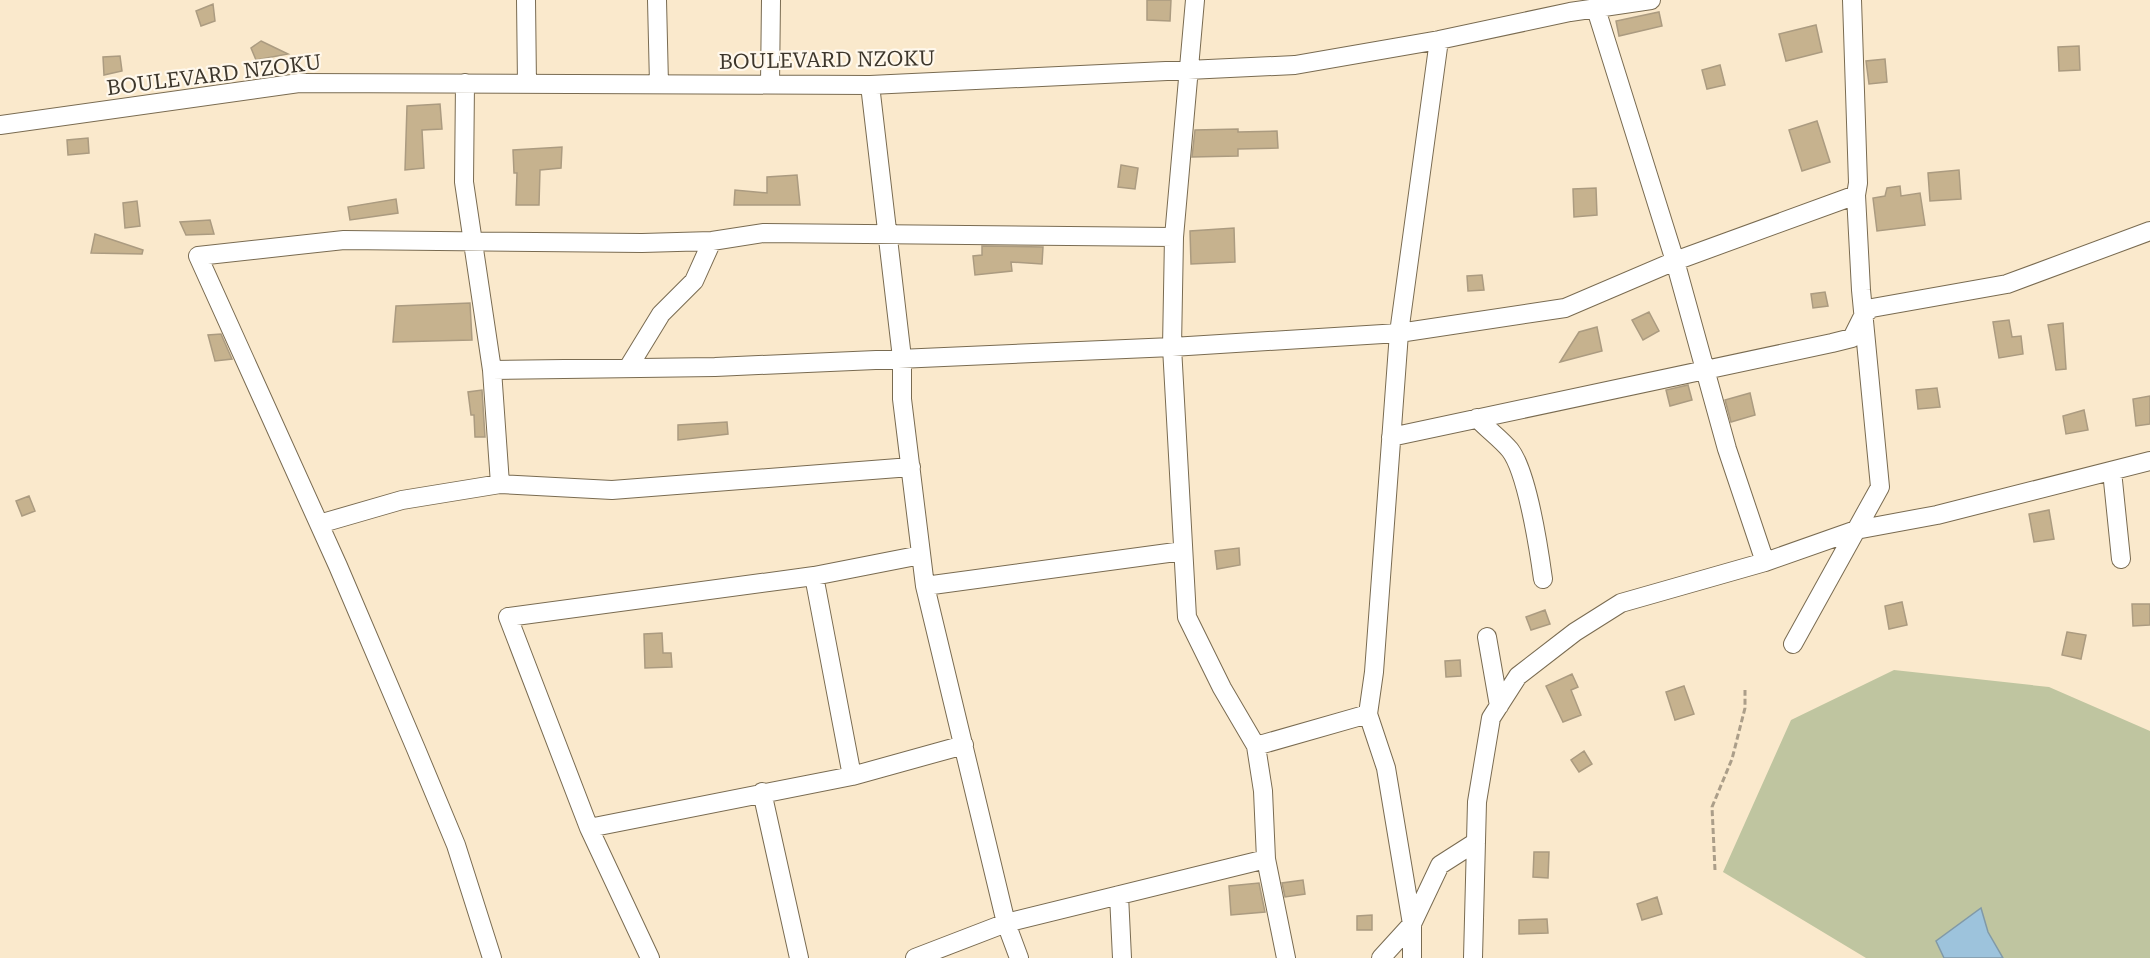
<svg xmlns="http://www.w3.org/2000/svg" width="2150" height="958" viewBox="0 0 2150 958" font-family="'Roboto Serif',serif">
	<rect width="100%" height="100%" fill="#fae9cc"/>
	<path fill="#bfc5a0" d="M1894 670 2049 687 2150 731V958H2003L1988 932 1981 908 1936 941 1944 958H1866L1723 872 1791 720Z"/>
	<path fill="#9dc3dc" stroke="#8099a7" stroke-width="1.5" d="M1981 908 1988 932 2003 958H1944L1936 941Z"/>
	<path fill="#c6b28e" stroke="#ab9b80" stroke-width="1.5" d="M1147 0H1171L1170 21 1147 20Z
		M213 4 215 21 201 26 196 11Z
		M1659 12 1662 26 1619 36 1616 21Z
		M1816 25 1822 52 1786 61 1779 34Z
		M261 41 288 54 256 60 251 48Z
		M2079 46 2080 70 2059 71 2058 47Z
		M120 56 122 71 104 75 103 57Z
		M1885 59 1887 82 1869 84 1866 61Z
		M1720 65 1725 85 1707 89 1702 70Z
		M440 104 442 129 422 130 424 168 405 170 407 106Z
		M1817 121 1830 162 1802 171 1789 130Z
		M1238 129V132L1277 131 1278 148 1238 149V156L1192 157 1195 130Z
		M88 138 89 153 68 155 67 140Z
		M562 147 561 168 540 170 539 205H516L517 173H514L513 150Z
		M1121 165 1138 168 1135 189 1118 187Z
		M1959 170 1961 199 1930 201 1928 173Z
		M797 175 800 205H734L735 190 767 193V177Z
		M1900 186 1901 196 1920 193 1925 225 1877 231 1873 198 1885 196 1887 188Z
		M1596 188 1597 215 1574 217 1573 189Z
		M396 199 398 213 350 220 348 207Z
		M137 201 140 226 125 228 123 203Z
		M210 220 214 234 186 235 180 222Z
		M1234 228 1235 262 1191 264 1190 231Z
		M95 234 143 250 142 254 91 253Z
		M982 246 1043 247 1042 264 1011 262 1012 271 975 275 973 256 982 255Z
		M1482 275 1484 290 1468 291 1467 276Z
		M1825 292 1828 306 1813 308 1811 294Z
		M470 303 472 340 393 342 396 306Z
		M1649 312 1659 331 1643 340 1632 320Z
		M2009 320 2012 337 2021 336 2023 354 1999 358 1993 322Z
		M2063 323 2066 369 2056 370 2048 325Z
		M1597 327 1602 351 1560 362 1579 332Z
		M221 334 232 359 215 361 208 335Z
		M1688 385 1692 400 1670 406 1666 390Z
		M1937 388 1940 407 1918 409 1916 390Z
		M482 390 485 437H475L474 415H471L468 392Z
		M1750 393 1755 415 1731 422 1725 400Z
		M2150 396V424L2136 426 2133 399Z
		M2084 410 2088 430 2066 434 2063 416Z
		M727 422 728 434 678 440V425Z
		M29 496 35 511 22 516 16 501Z
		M2049 510 2054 539 2034 542 2029 514Z
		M1239 548 1240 565 1217 569 1215 551Z
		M1902 602 1907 625 1889 629 1885 606Z
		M2132 604H2150V625L2133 626Z
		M1545 610 1550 624 1531 630 1526 617Z
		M2067 632 2086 635 2081 659 2062 655Z
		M662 633 663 653H671L672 667 645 668 644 634Z
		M1460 660 1461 676 1446 677 1445 661Z
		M1572 674 1578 687 1571 690 1581 715 1563 722 1546 686Z
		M1684 686 1694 714 1675 720 1666 692Z
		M1584 751 1592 764 1579 772 1571 760Z
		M1534 852H1549L1548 878 1533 877Z
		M1303 880 1305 894 1285 897 1282 883Z
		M1259 883 1265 912 1231 915 1229 886Z
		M1657 897 1662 914 1642 920 1637 904Z
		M1372 915V930H1357V916Z
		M1547 919 1548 933 1519 934V920Z"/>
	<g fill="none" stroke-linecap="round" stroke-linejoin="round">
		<defs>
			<path id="minor" d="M526 0 527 84
				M657 0 659 84
				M1195 0 1174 237 1172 347 1187 617 1222 688 1256 746 1263 791 1266 859 1286 958
				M1596 9 1675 261 1727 449 1765 562
				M465 83 464 182 492 370 500 484
				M770 84 771 0
				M870 85 902 358V399L925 586 1006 923 1019 958
				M0 125 299 83 870 85 1295 65 1439 40 1570 12 1651 0
				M628 368 661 314 694 281 712 241
				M492 370 715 367 1172 347 1399 333 1565 308 1675 261 1856 195
				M1477 418C1487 429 1501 439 1510 450 1527 472 1539 550 1543 579
				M1391 437 1832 343 1852 338 1864 314 1872 308 2007 284 2150 231
				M2112 471 2121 559
				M319 524 402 500 500 484 612 490 911 467
				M814 576 852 776
				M925 586 1183 551
				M1487 637 1499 706
				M1793 644 1880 487 1861 290 1856 195 1858 183 1852 0
				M1256 746 1368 714
				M762 792 799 958
				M589 828 852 776 964 745
				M1119 895 1122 958
				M492 958 456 845 416 749 338 566 198 256 344 240 642 243 712 241 764 233 1174 237
				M650 958 589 828 508 617 814 576 921 555
				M915 958 1006 923 1266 859
				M1381 958 1412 924 1440 865 1476 842
				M1412 958V924L1386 768 1368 714 1374 672 1399 333 1439 40
				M1473 958 1477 802 1491 718 1518 676 1575 632 1621 603 1765 562 1856 530 1937 515 2150 461"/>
		</defs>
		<use href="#minor" stroke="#796b51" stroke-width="20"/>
		<path stroke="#ab9e89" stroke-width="3" stroke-dasharray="6 3" stroke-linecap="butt" d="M1715 870 1712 807 1732 759 1745 708V690"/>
		<use href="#minor" stroke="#fff" stroke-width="18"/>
	</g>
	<g text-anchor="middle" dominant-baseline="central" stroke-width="4.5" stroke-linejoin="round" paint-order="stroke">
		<g font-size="21" fill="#3d362b" stroke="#fff8ec">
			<text transform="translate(827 60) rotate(-1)">BOULEVARD NZOKU</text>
			<text transform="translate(214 75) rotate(-7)">BOULEVARD NZOKU</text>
		</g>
	</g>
</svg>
